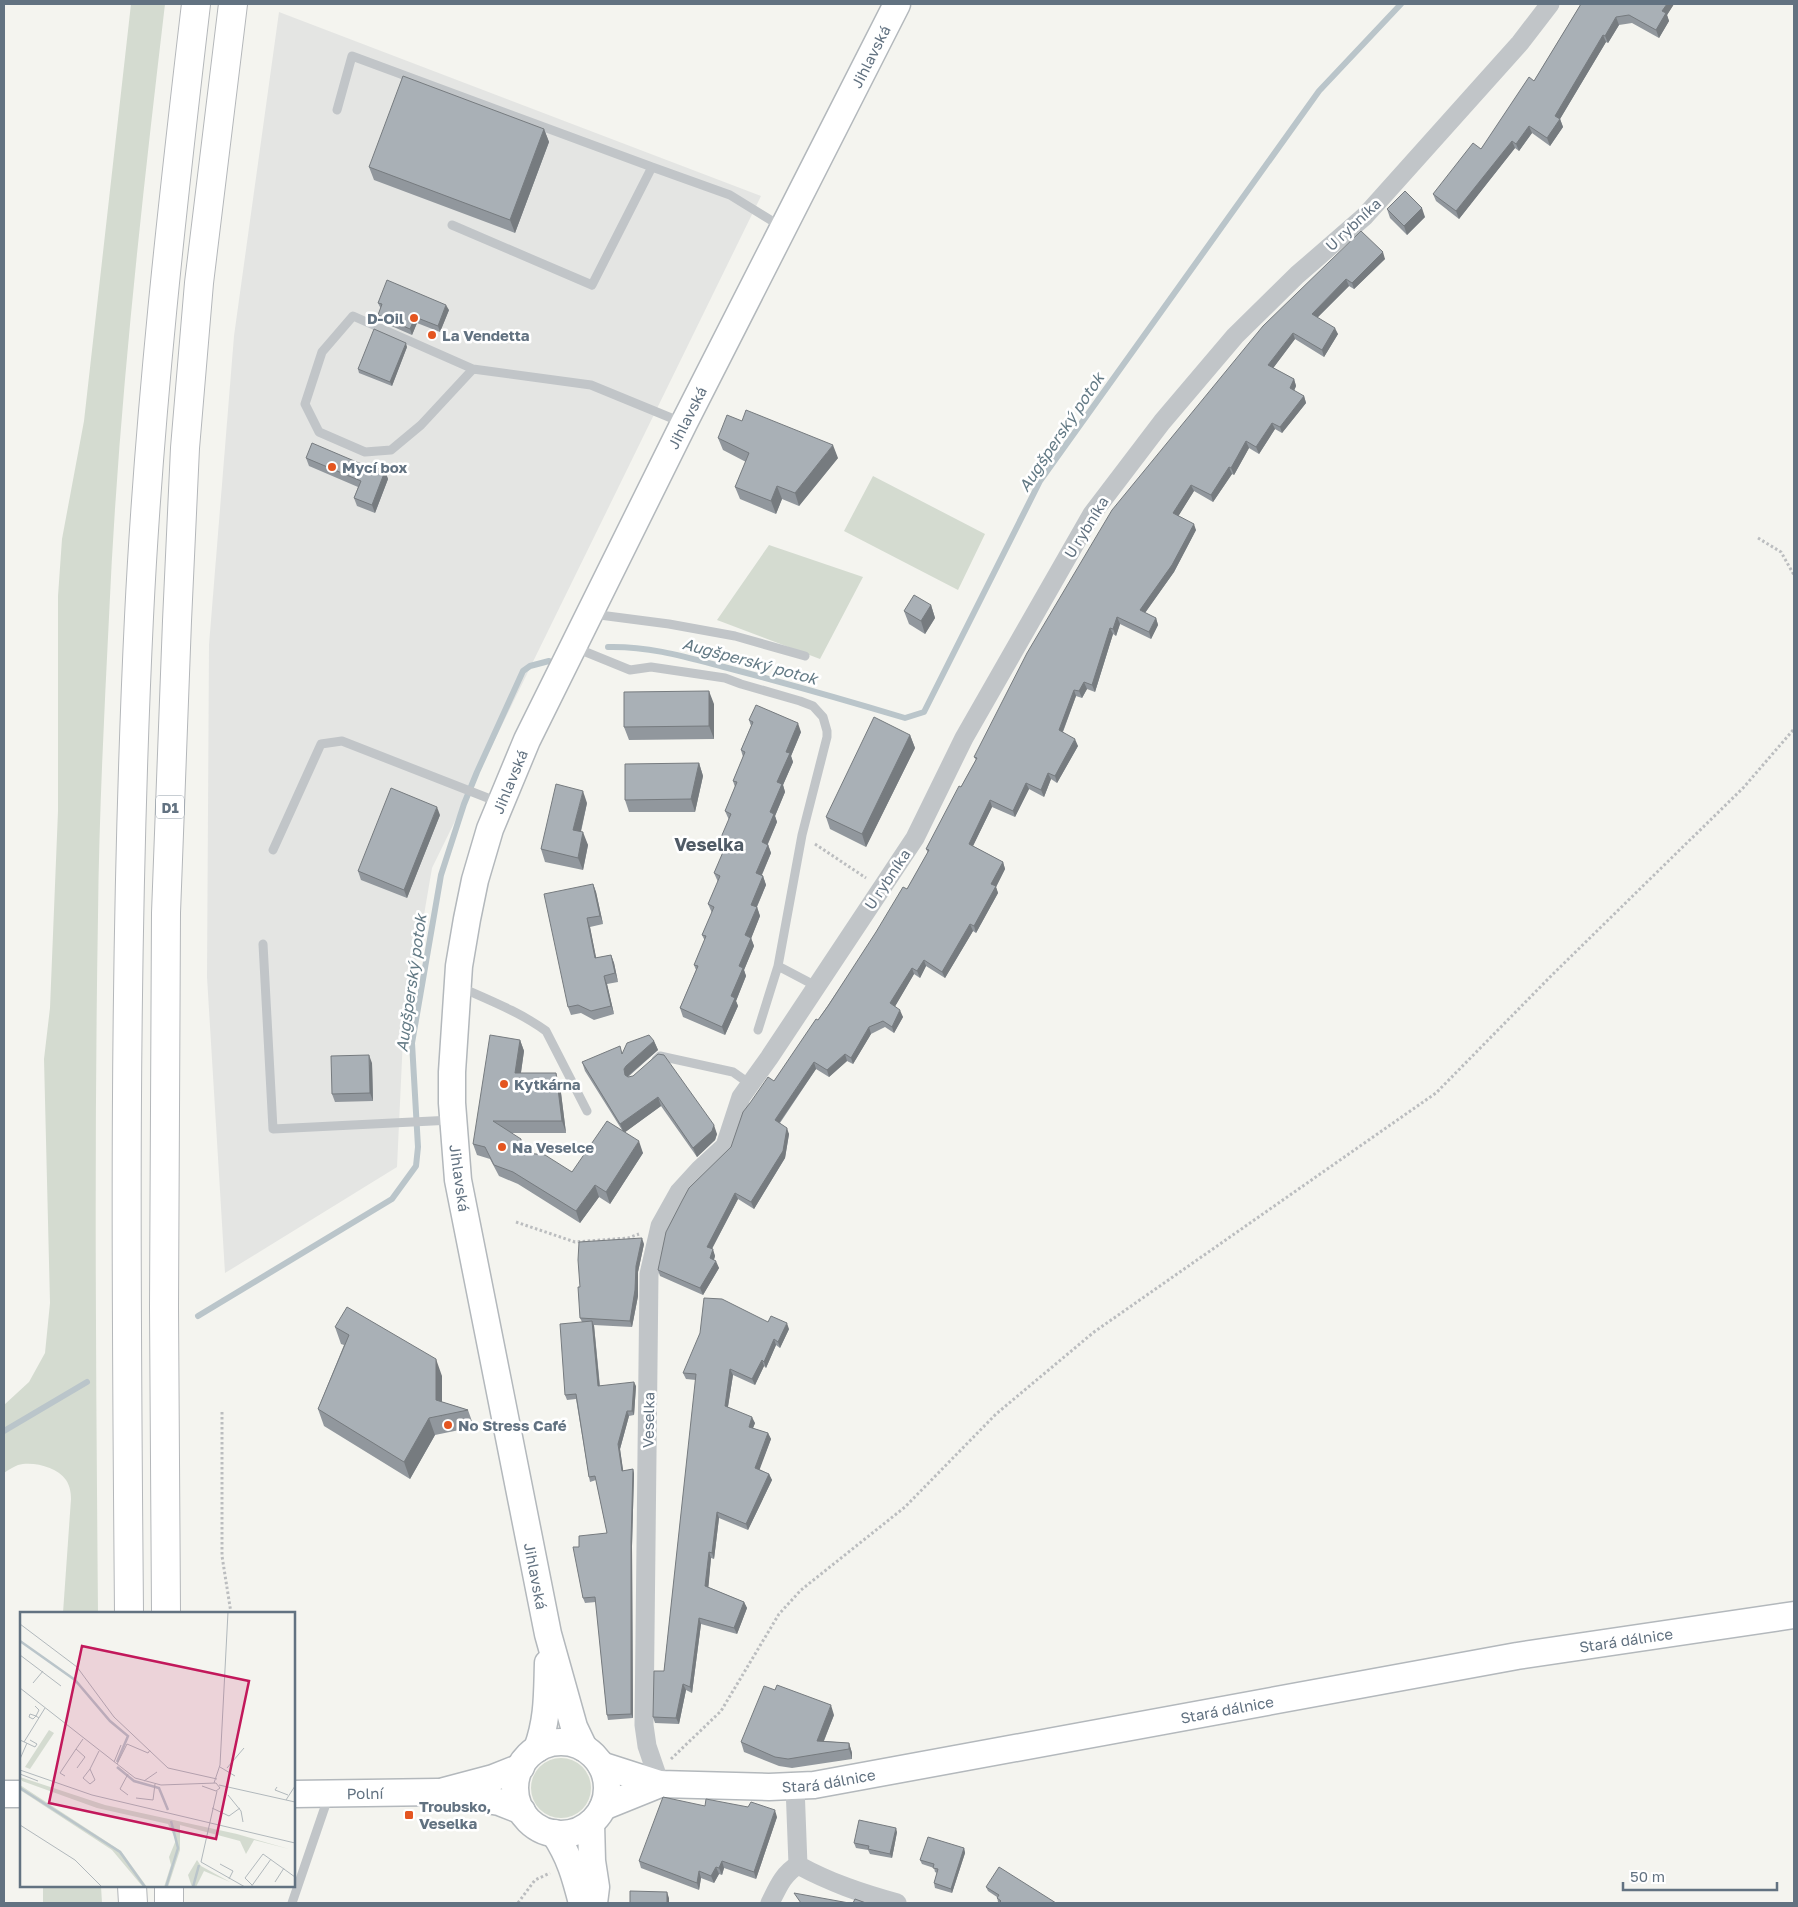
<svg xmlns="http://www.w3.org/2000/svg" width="1798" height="1907" viewBox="0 0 1798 1907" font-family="'Golos Text',sans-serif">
	<rect width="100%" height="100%" fill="#f4f4ef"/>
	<path fill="#e4e5e3" d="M279 12 761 196 432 868 403 1038 397 1167 225 1273 207 977 209 645 234 336Z"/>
	<path fill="#d4dbd0" d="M131 4H165C141 208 118 412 109 617 104 717 99 817 98 916 94 1149 96 1381 98 1613H63L71 1499C71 1493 70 1486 66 1480 57 1467 33 1461 18 1465 13 1467 8 1470 4 1473V1405L29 1382 45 1353 50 1303 44 1059 50 1008 58 811V596L62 539 84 421Z
		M873 476 985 534 958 590 844 531Z
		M769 545 863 577 820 659 717 620Z
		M531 1788a30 30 0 1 1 60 0a30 30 0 1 1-60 0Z
		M43 1886H101L102 1903H43Z"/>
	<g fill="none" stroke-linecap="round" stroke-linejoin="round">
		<path stroke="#bac5ca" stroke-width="6" d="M608 647C649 646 686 657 724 667 785 683 845 700 905 718L924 712 1040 481 1319 91 1401 4
			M198 1316 392 1199 416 1166 418 1147 412 1043 441 875 464 804 477 772 523 671 530 666 549 661
			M4 1431 87 1382"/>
		<defs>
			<g id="secondary">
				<circle cx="561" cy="1788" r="46"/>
				<path id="s1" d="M584 1748 574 1727 548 1634 458 1180 452 1103V1072L459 966 467 919 475 880 490 829 527 740 684 423 897 4"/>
				<path d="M537 1749C548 1719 547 1694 548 1663"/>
				<path id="s2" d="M601 1765 660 1784 769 1787 814 1785 1517 1656 1794 1615"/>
				<path d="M444 1791 493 1778 521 1767"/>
				<path d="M4 1794H21"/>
				<path id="s3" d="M294 1794 438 1792 499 1802 522 1811"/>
				<path d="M603 1807 660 1784"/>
				<path d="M591 1823 592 1861 596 1887 594 1903"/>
				<path d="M554 1833C570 1857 575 1876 582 1903"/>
			</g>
			<path id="highway" d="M129 1613C126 1281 123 949 139 617 149 412 172 208 196 4
				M166 1613 164 1307 166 913 177 621 185 448 199 283 233 4
				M132 1886 133 1903
				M169 1886V1903"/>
		</defs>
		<use href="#secondary" stroke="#b3b8bc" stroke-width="29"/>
		<use href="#highway" stroke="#b4b7ba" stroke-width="30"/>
		<path stroke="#bbbdbf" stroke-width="3" stroke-dasharray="2.5 2.5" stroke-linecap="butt" d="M1758 538 1781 552 1794 575
			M815 844 866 878
			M516 1222 575 1242 628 1238 639 1234
			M222 1412V1556L231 1613
			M671 1759 721 1711 779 1614 801 1590 905 1507 996 1414 1094 1332 1436 1093 1553 974 1744 787 1794 729
			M518 1903 535 1880 550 1873"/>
		<path stroke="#c1c5c8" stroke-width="9" d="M337 110 352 56 652 167
			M452 225 592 285 652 167 730 195 782 227
			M473 369 353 316 322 352 305 404 319 432 365 452 391 450 421 425 473 369 591 385 681 422
			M592 614 669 624 735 636 805 656
			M576 648 630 670 651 667 725 678 741 684 800 701 813 706 823 717 827 731V737L802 835 778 966 816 986
			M273 850 321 744 342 741 498 802
			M263 944 273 1129 452 1120
			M460 987C489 1000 520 1012 546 1031L587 1111
			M758 1030 778 966
			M656 1060 660 1056 733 1072 750 1084
			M292 1903 329 1795"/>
		<path stroke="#c1c5c8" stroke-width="19" d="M660 1784 647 1746 644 1725 649 1274 660 1226 679 1192 700 1169 725 1146 741 1097 769 1058 915 838 964 738 1092 514 1162 422 1235 336 1297 275 1365 216 1520 43 1550 4
			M795 1786 798 1865
			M798 1865C831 1883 861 1893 897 1903
			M770 1903C778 1887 783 1874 798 1865"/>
		<use href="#secondary" stroke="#fff" stroke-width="26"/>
		<use href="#highway" stroke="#fff" stroke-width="28"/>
	</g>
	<path fill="#91979d" d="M1581 4H1674L1667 15 1669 21 1659 38 1632 23 1619 25 1608 43 1606 42 1560 119 1563 127 1550 146 1532 133 1519 151 1515 148 1459 219 1436 201 1433 194 1481 149 1534 81Z
		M544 129 549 142 515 233 374 180 369 167Z
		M1387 209 1425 217 1407 235 1390 218Z
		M1361 231 1385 259 1354 289 1349 286 1317 318 1338 334 1324 357 1295 339 1273 368 1294 379 1296 386 1294 391 1304 396 1306 403 1282 433 1275 429 1259 454 1249 448 1234 475 1232 474 1213 502 1194 491 1178 516 1196 530 1174 572 1145 613 1156 618 1158 625 1151 639 1120 624 1116 636 1113 634 1095 692 1087 689 1082 698 1076 696 1063 732 1078 746 1057 783 1051 779 1044 797 1029 789 1015 817 992 807 973 846 1003 862 1005 869 996 887 998 893 976 933 973 931 945 978 926 966 920 978 914 974 895 1006 903 1017 894 1033 885 1027 871 1034 853 1064 847 1061 829 1077 816 1069 780 1123 789 1134 785 1158 754 1209 738 1199 712 1249 715 1256 714 1260 719 1268 703 1295 660 1276 658 1270 731 1147 774 1081 818 1020 907 889 928 853 926 849 976 760 974 757Z
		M378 303 449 310 440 332 417 323 412 335 380 321 378 315 381 309Z
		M407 347 392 386 359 373 358 369Z
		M718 438 838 458 799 506 782 499 776 514 740 499 735 487 746 462 723 450Z
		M306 458 366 466 385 471 388 479 375 513 357 506 354 498 358 487 309 466Z
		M931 605 935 618 925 634 909 624 904 611Z
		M714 704V739L629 740 624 727Z
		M749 720 801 732 791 756 793 762 783 785 785 792 775 816 777 822 768 844 771 853 762 875 763 876 766 885 757 907 760 916 751 938 754 946 744 970 746 976 736 1001 738 1006 725 1035 683 1017 680 1008 696 970 694 965 705 941 702 935 712 913 708 904 718 882 714 873 724 851 722 850 719 842 729 820 725 811 735 787 733 781 743 757 741 750 751 726Z
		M910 735 915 748 866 847 830 829 826 817Z
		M699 763 703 776 695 812H629L625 800Z
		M587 803 581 832 588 845 583 870 545 862 541 849Z
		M440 815 407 898 361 880 358 871Z
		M593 884 596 892 603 924 590 927 596 958 611 955 614 963 618 982 607 984 614 1014 594 1020 581 1013 571 1015 568 1007Z
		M520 1040 524 1051 521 1073 560 1085 566 1133H511L525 1151V1152L572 1172 622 1130 585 1071 582 1062 623 1053 654 1041 658 1050 628 1077 717 1134 715 1140 697 1157 661 1106 625 1132 643 1153 610 1204 599 1197 580 1223 518 1184 499 1176 490 1159 477 1155 473 1144Z
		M372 1063 373 1101 335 1102 332 1094Z
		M644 1244 638 1272V1296L632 1327 594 1325 600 1386H636L634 1415 629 1416 620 1449 623 1471 633 1469 634 1474 632 1546 633 1718 608 1720 607 1715 596 1602 585 1603 583 1598 579 1547 607 1533 596 1480 590 1482 589 1477 576 1399 567 1400 565 1395 582 1322 580 1318V1287Z
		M768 1322 789 1329 780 1348 776 1345 766 1368 764 1366 755 1385 733 1375 728 1407 755 1423 753 1428 768 1433 771 1439 759 1469 769 1474 772 1480 748 1530 719 1518 714 1559 711 1558 708 1587 744 1602 747 1608 737 1634 701 1624 692 1693 686 1690 679 1724 655 1723 653 1717 664 1671 696 1380 686 1379 683 1373Z
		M335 1327 442 1376V1402L468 1410 474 1427 435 1435 410 1479 324 1426 318 1409 344 1345 341 1344Z
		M834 1715 824 1741 849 1743 852 1753V1759L792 1768 779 1766 744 1752 741 1742Z
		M705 1806 777 1817 756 1879 724 1868 722 1875 719 1874 714 1883 701 1878 699 1890 641 1868 639 1861Z
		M897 1832 892 1858 870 1854 868 1850 856 1848 854 1843Z
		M964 1848 965 1853 952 1893 935 1888 934 1883 937 1873 935 1872 934 1868 922 1864 920 1860Z
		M986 1887 1057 1903H999L998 1902 997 1897 988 1891Z"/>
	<path fill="#767b7f" d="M1667 4H1674L1667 15 1669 21 1659 38 1656 30 1662 11Z
		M1616 17 1619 25 1608 43 1605 36Z
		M1603 35 1606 42 1560 119 1563 127 1550 146 1547 138 1555 116Z
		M1529 126 1532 133 1519 151 1516 144Z
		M544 129 549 142 515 233 510 220Z
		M1512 141 1515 148 1459 219 1456 211Z
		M1422 208 1425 217 1407 235 1404 226Z
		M1383 252 1385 259 1354 289 1352 283Z
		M1346 279 1349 286 1314 321 1312 314Z
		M446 305 449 310 440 332 438 326Z
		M415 317 417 323 412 335 410 329Z
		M1335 328 1338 334 1324 357 1322 350Z
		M1293 333 1295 339 1271 371 1268 365Z
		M406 343 407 347 392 386 390 382Z
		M1294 379 1296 386 1292 395 1290 388Z
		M1304 396 1306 403 1282 433 1280 427Z
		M1272 423 1275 429 1259 454 1256 447Z
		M1246 441 1249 448 1234 475 1231 468Z
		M833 445 838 458 799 506 795 493Z
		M1229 467 1232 474 1213 502 1211 495Z
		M385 471 388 479 375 513 372 505Z
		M1191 485 1194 491 1176 520 1173 513Z
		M777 486 782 499 776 514 771 501Z
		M1194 524 1196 530 1174 572 1142 617 1140 610Z
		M931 605 935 618 925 634 921 621Z
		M1117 617 1120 624 1116 636 1113 629Z
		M1156 618 1158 625 1151 639 1149 632Z
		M1110 628 1113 634 1095 692 1092 685Z
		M1084 682 1087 689 1082 698 1079 691Z
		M1074 690 1076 696 1061 736 1059 730Z
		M709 691 714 704V739L709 726Z
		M798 723 801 732 791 756 793 762 783 785 785 792 775 816 777 822 765 850 762 842 777 782 786 752Z
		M910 735 915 748 866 847 862 834Z
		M1075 739 1078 746 1057 783 1055 776Z
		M699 763 703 776 695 812 691 799Z
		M1048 773 1051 779 1044 797 1041 790Z
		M1026 783 1029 789 1015 817 1013 811Z
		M583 791 587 803 578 843 573 830Z
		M990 800 992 807 971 850 969 844Z
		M437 807 440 815 407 898 404 890Z
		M583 832 588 845 583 870 578 858Z
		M768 845 771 853 759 881 756 873Z
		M1003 862 1005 869 996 887 998 893 976 933 974 926 991 884Z
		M763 876 766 885 754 913 751 905Z
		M593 884 596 892 603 924 600 916Z
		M757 907 760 916 749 944 745 935Z
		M587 918 590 927 598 967 595 958Z
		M970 924 973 931 945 978 942 972Z
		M751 938 754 946 744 970 746 976 736 1001 738 1006 725 1035 722 1027 739 966Z
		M611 955 614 963 618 982 615 973Z
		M924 960 926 966 920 978 917 971Z
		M912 968 914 974 893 1010 890 1003Z
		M604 976 607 984 614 1014 611 1006Z
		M900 1010 903 1017 894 1033 892 1027Z
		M869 1027 871 1034 853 1064 851 1058Z
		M520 1040 524 1051 519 1085 515 1073Z
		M654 1041 658 1050 629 1075 627 1079 625 1075 624 1069 626 1066Z
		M845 1054 847 1061 829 1077 827 1070Z
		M369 1055 372 1063 373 1101 370 1093Z
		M814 1062 816 1069 777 1126 775 1120Z
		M556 1073 560 1085 566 1133 562 1121Z
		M658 1097 661 1106 624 1133 620 1124Z
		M714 1125 717 1134 715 1140 697 1157 693 1148Z
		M787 1128 789 1134 785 1158 754 1209 751 1202Z
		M521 1139 525 1151 524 1163 519 1152Z
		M639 1141 643 1153 610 1204 606 1192Z
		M595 1185 599 1197 580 1223 576 1211Z
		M735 1193 738 1199 709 1254 707 1247Z
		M642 1238 644 1244 638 1272V1296L632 1327 630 1321 636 1266Z
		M713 1249 715 1256 712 1265 710 1258Z
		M716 1261 719 1268 703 1295 700 1288Z
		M592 1321 594 1326 600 1390 598 1386Z
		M787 1323 789 1329 780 1348 778 1342Z
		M774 1339 776 1345 766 1368 764 1362Z
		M436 1359 442 1376V1417L436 1400Z
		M762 1360 764 1366 755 1385 752 1379Z
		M730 1369 733 1375 727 1412 725 1406Z
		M634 1382 636 1386 634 1415 632 1411Z
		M627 1411 629 1416 620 1449 624 1476 622 1471 618 1444Z
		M752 1417 755 1423 751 1433 749 1427Z
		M429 1418 435 1435 410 1479 404 1462Z
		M768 1433 771 1439 758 1474 755 1468Z
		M633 1469 634 1474 632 1546 633 1718 631 1714V1542Z
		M769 1474 772 1480 748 1530 746 1524Z
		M717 1512 719 1518 714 1559 712 1553Z
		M709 1552 711 1558 708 1592 705 1586Z
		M744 1602 747 1608 737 1634 734 1628Z
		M699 1618 701 1624 692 1693 690 1687Z
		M683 1684 686 1690 679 1724 676 1718Z
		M831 1705 834 1715 820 1750 817 1741Z
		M849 1743 852 1753V1759L849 1749Z
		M775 1810 777 1817 756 1879 754 1872Z
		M896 1828 897 1832 892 1858 890 1854Z
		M964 1848 965 1853 952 1893 951 1889Z
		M722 1861 724 1868 722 1875 719 1868Z
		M716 1867 719 1874 714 1883 711 1876Z
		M699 1871 701 1878 699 1890 697 1883Z
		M667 1892 669 1898V1903H667Z"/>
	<path fill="#a9b0b6" stroke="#767b7f" d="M1581 4H1667L1662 11 1666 13 1656 30 1629 15 1616 17 1605 36 1603 35 1555 116 1560 119 1547 138 1529 126 1516 144 1512 141 1456 211 1433 194 1473 143 1481 149 1529 77 1534 81Z
		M403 76 544 129 510 220 369 167Z
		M1405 191 1422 208 1404 226 1387 209Z
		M1361 231 1383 252 1352 283 1346 279 1312 314 1335 328 1322 350 1293 333 1268 365 1294 379 1290 388 1304 396 1280 427 1272 423 1256 447 1246 441 1231 468 1229 467 1211 495 1191 485 1173 513 1194 524 1172 565 1140 610 1156 618 1149 632 1117 617 1113 629 1110 628 1092 685 1084 682 1079 691 1074 690 1059 730 1075 739 1055 776 1048 773 1041 790 1026 783 1013 811 990 800 969 844 1003 862 991 884 996 886 974 926 970 924 942 972 924 960 917 971 912 968 890 1003 900 1010 892 1027 883 1021 869 1027 851 1058 845 1054 827 1070 814 1062 775 1120 787 1128 783 1151 751 1202 735 1193 707 1247 713 1249 710 1258 716 1261 700 1288 658 1270 666 1232 682 1201 689 1188 731 1147 743 1112 750 1103 768 1077 774 1081 816 1019 818 1020 828 1006 876 932 903 887 907 889 929 850 926 849 959 786 961 787 977 758 974 757 1027 653 1112 510 1263 326Z
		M387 280 446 305 438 326 415 317 410 329 378 315 382 304 378 303Z
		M374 329 406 343 390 382 358 369Z
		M746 410 833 445 795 493 777 486 771 501 735 487 749 453 718 438 727 415 742 421Z
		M312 443 366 466 367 464 385 471 372 505 354 498 361 481 306 458Z
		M914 595 931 605 921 621 904 611Z
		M709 691V726L624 727V692Z
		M756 705 798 723 786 752 790 753 777 782 782 784 770 812 774 814 762 842 768 845 756 873 763 876 751 905 757 907 745 935 751 938 739 966 743 968 731 996 735 998 722 1027 680 1008 698 966 694 965 706 936 702 935 714 907 708 904 720 876 714 873 726 845 719 842 731 814 725 811 737 782 733 781 745 752 741 750 753 722 749 720Z
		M874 717 910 735 862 834 826 817Z
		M699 763 691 799 625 800V764Z
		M556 784 583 791 573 830 583 832 578 858 541 849Z
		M391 788 437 807 404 890 358 871Z
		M593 884 600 916 587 918 595 958 611 955 615 973 604 976 611 1006 591 1011 578 1005 568 1007 544 894Z
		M490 1035 520 1040 515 1073H556L562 1121H493L521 1139 519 1152 545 1155 572 1172 607 1121 639 1141 606 1192 595 1185 576 1211 513 1172 494 1165 485 1147 473 1144Z
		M649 1035 654 1041 626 1066 624 1069 625 1075 628 1077 633 1076 658 1054 664 1055 714 1125 712 1131 693 1148 658 1097 620 1124 582 1062 620 1046 622 1054 627 1043Z
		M369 1055 370 1093 332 1094 331 1056Z
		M642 1238 636 1266 635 1290 630 1321 580 1318 578 1287H580L578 1260 579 1242Z
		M704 1298 722 1299 768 1322 771 1316 787 1323 778 1342 774 1339 764 1362 762 1360 752 1379 730 1369 725 1406 752 1417 749 1427 768 1433 755 1468 769 1474 746 1524 717 1512 712 1553 709 1552 705 1586 744 1602 734 1628 699 1618 690 1687 683 1684 676 1718 653 1717 654 1671H664L696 1374 683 1373 700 1333Z
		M347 1307 436 1359V1400L468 1410 429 1418 404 1462 318 1409 349 1335 335 1327Z
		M592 1321 598 1386 634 1382 632 1411H627L618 1444 622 1471 633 1469 631 1542V1714L607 1715 595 1597 583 1598 573 1547H579V1536L607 1533 595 1476 589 1477 576 1394 565 1395 560 1324Z
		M777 1685 831 1705 817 1741 849 1743V1749L788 1759 775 1757 741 1742 764 1686 775 1690Z
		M663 1797 705 1806 706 1799 748 1807 751 1802 775 1810 754 1872 722 1861 719 1868 716 1867 711 1876 699 1871 697 1883 639 1861Z
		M859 1820 896 1828 890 1854 868 1849 869 1846 854 1843Z
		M928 1837 964 1848 951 1889 934 1883 938 1869 933 1868 934 1864 920 1860Z
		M999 1867 1056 1903H1057H999L1001 1901 997 1898 999 1895 986 1887Z
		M630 1891 667 1892V1903H630Z
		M794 1893 849 1903H801Z
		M855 1899 866 1903H853Z"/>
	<g fill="#e45520" stroke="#fff" stroke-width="2">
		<circle cx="414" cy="318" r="5"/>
		<circle cx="432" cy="335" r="5"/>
		<circle cx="332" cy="467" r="5"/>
		<circle cx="504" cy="1084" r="5"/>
		<circle cx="502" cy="1147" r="5"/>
		<circle cx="448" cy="1425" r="5"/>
		<rect x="404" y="1810" width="10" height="10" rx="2.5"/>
	</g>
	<g text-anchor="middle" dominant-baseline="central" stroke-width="5" stroke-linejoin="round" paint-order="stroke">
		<rect fill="#fff" stroke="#919ca7" stroke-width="1" x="156" y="795.5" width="28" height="23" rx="4"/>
		<g font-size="14" font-weight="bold" fill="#627281">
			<text x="170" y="807">D1</text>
		</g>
		<g font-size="15" fill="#627281" stroke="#fff">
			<text stroke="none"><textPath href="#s1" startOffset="1799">Jihlavská</textPath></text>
			<text transform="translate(1353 224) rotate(-43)">U rybníka</text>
			<text stroke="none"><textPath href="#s1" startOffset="1394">Jihlavská</textPath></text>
			<text transform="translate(1086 527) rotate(-58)">U rybníka</text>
			<text stroke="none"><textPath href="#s1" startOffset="989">Jihlavská</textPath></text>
			<text transform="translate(887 879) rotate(-56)">U rybníka</text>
			<text transform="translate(460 1178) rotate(82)">Jihlavská</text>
			<text transform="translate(648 1420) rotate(-89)">Veselka</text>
			<text transform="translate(536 1576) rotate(79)">Jihlavská</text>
			<text stroke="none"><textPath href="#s2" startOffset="1041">Stará dálnice</textPath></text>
			<text stroke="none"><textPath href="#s2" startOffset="636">Stará dálnice</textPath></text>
			<text stroke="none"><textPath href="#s2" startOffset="231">Stará dálnice</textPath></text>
			<text stroke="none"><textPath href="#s3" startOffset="71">Polní</textPath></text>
		</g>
		<g font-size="15" font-weight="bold" fill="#627281" stroke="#fff" text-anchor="start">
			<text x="404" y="318" text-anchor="end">D-Oil</text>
			<text x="442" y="335">La Vendetta</text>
			<text x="342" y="467">Mycí box</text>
			<text x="514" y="1084">Kytkárna</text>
			<text x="512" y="1147">Na Veselce</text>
			<text x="458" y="1425">No Stress Café</text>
			<text x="419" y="1806">Troubsko,<tspan x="419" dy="17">Veselka</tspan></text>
		</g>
		<g font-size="16" font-style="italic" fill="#637a85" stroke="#fff">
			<text transform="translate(1061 432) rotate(-56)">Augšperský potok</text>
			<text transform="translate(750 661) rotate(15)">Augšperský potok</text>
			<text transform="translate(411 983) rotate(-82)">Augšperský potok</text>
		</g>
		<g font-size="18" font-weight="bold" fill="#505b66" stroke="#fff">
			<text x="709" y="844">Veselka</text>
		</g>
	</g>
	<g transform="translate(20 1612)">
		<rect width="275" height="275" fill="#f4f4ef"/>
		<path d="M29 118 34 121 10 157 5 155ZM0 165 85 193 217 222 269 237 234 228 226 242 220 229 160 213V238L148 275H144L151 253 149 245 156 228 148 212 77 196 2 169ZM0 173 101 239 127 275H123L92 238 0 178ZM177 248 181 254 210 270 184 259 176 275H172L168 263Z" fill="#d4dbd0"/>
		<path fill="none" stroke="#bac5ca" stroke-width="2.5" d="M0 29 55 68 90 109 108 124 97 150M97 155 114 169 139 176 148 198M0 176 100 240 125 275M146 275 158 236 151 209M173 275 179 253"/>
		<path fill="none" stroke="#b1b8bc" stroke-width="1" d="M0 12 57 55 94 105 148 156 197 167M0 43 41 74M13 71 23 59M0 76 115 166 141 173 196 171 200 176 196 179 182 174M15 94 19 98 16 104 13 107 9 105 10 102 16 104 19 106M0 128 15 135 17 132 10 128M4 130 25 96M0 147 7 131M94 150 101 133M97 152 107 132 128 141 130 138M200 155 215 164M57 156 65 145 56 137 63 127M207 156 224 136M70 157 63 166 70 172 75 168 70 157 79 139M0 158 72 183 275 231M0 162 18 169M45 164 40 161 56 137M124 169 137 160M194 171 200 153 208 0M199 173 275 190M257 175 255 178 268 183M197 179 181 250 225 275M108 183 100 177 108 162M208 183 221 199 223 210M116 186 133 188 135 172M266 188 275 174M192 196 209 204 220 196M0 213 55 248 82 275M200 252 213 259 209 267M255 270 264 256M232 273 225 266 243 242 275 265M231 275 251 247"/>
		<path fill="#c2185b" fill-opacity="0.15" stroke="#c2185b" stroke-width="2.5" d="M62 34 229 69 196 227 29 191Z"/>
		<rect width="275" height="275" fill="none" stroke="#627281" stroke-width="2.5"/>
	</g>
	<rect width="1798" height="1907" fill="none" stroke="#627281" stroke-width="10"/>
	<path d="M1623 1882v8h154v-8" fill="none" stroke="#627281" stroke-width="2.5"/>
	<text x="1630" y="1882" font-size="15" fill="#627281" stroke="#ffffff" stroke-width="4" paint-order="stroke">50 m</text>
</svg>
